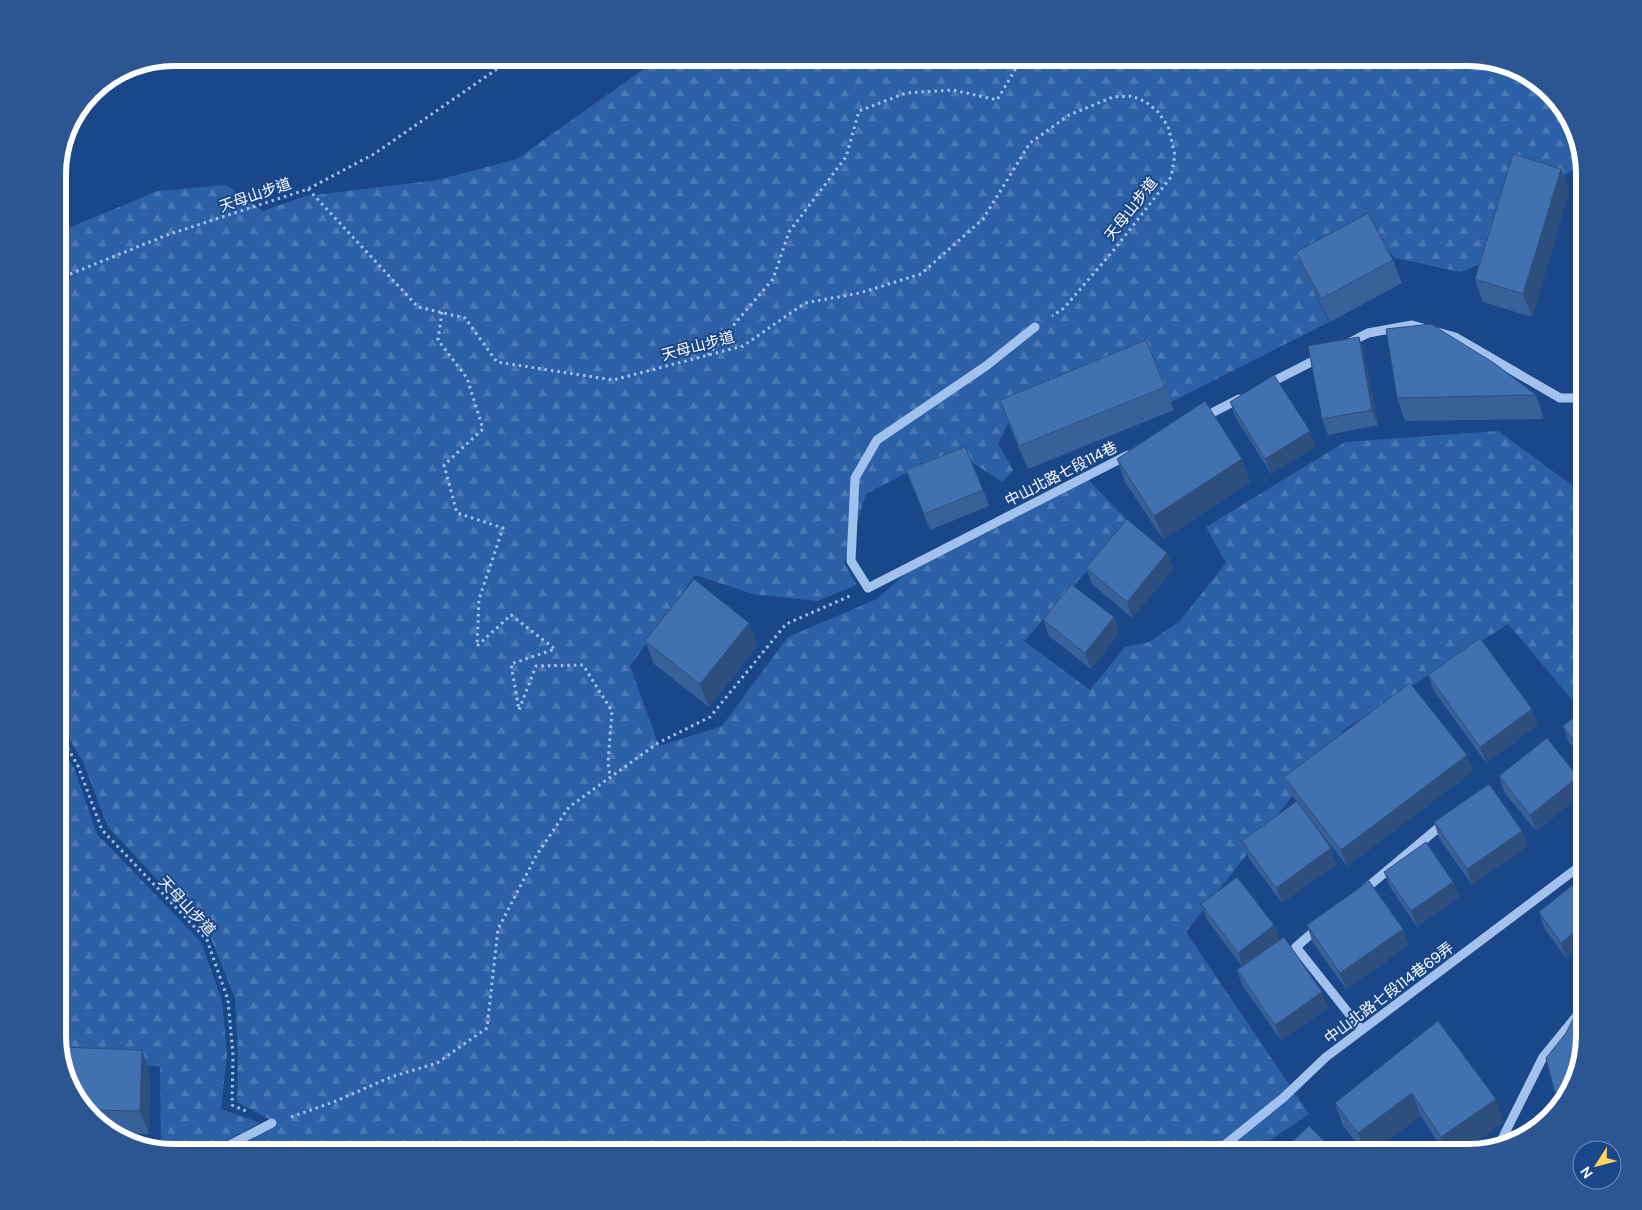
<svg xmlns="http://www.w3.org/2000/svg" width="1642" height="1210" viewBox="0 0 1642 1210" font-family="'DM Sans','Noto Sans TC',sans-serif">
	<defs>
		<pattern id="forest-firs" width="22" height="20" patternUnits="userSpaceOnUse" patternTransform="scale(1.25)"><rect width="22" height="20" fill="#2c61a7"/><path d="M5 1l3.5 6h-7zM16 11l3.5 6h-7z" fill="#4c79b4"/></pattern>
	</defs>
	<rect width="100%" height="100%" fill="#194789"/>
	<path fill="url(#forest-firs)" d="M659 58H1468L1539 81 1572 122 1582 163 1565 175 1534 172 1485 262 1460 272 1395 258 1377 237 1305 275 1329 322 1171 402 1008 423 998 444 1013 470 1003 482 971 462 935 458 866 494 844 563 857 585 817 601 753 594 695 575 630 666 659 746 722 726 788 637 877 599 907 572 1084 475 1130 523 1024 641 1090 690 1125 647 1149 642 1179 622 1226 563 1206 527 1345 442 1498 431 1584 494V698L1575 703 1508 624 1345 729 1186 932 1309 1114 1253 1152H229L278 1124 237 1102 238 1054 235 998 210 936 108 827 83 762 58 720V232L158 191 226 185 263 211 306 196 438 180 517 159Z
		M58 742 74 768 97 834 201 942 222 1000 227 1054 221 1109 260 1123C229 1139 198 1161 161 1148L160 1066 63 1062 58 1043Z"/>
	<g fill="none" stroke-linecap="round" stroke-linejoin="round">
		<path stroke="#a2c2ed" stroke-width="3" stroke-dasharray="2.5 4" stroke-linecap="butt" d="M308 189 418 307 465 318 497 362 613 380 743 346 805 303 860 293 921 274 983 219 1030 143 1069 115 1113 97 1132 96 1146 102 1158 112 1168 126 1175 155 1171 177 1113 251 1064 308 1052 316
			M58 279 167 235 308 189 374 154 497 69 502 58
			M442 312 438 340 467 378 483 429 444 465 457 513 503 528 479 599 477 646 511 615 555 649 511 664 519 710 536 666 583 665 612 711 608 762 610 777
			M708 355 773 279 789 232 846 157 859 111 906 93 953 90 997 100 1022 58
			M58 731 78 766 102 830 207 940 228 1000 233 1055 232 1105 248 1112
			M291 1117 336 1101 391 1077 437 1063 487 1028 498 929 536 856 569 807 658 743 710 717 786 624 850 596"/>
		<path stroke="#a2c2ed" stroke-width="9" d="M1035 327 986 366 877 440 855 478 851 561 868 588 1128 455
			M1349 343 1368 333 1412 325 1455 337 1560 398H1584
			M1268 384 1321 357
			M1202 418 1239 399
			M1364 890 1444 823
			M1319 927 1296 947 1362 1030
			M1499 1145 1543 1057 1584 1007
			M216 1152 272 1123
			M1216 1152 1283 1098 1326 1057 1584 863"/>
	</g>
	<path fill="#396199" d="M1561 169 1569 192 1532 317 1483 302 1475 279Z
		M1296 252 1393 260 1402 283 1330 322 1305 275Z
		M1359 337 1364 353 1378 425 1328 435 1322 419Z
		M1165 387 1174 410 1028 469 1008 423 1000 400Z
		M1536 395 1544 419 1405 421 1397 398Z
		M1230 402 1315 447 1271 474 1236 418Z
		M1117 459H1242L1250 482 1163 539 1125 482Z
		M906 470 983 490 989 506 930 530Z
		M1167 553 1173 569 1132 618 1092 584 1086 568Z
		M1114 617 1119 633 1091 669 1049 636 1043 620Z
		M749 623 757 646 709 707 654 664 645 641Z
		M1428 675 1532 709 1538 725 1486 763 1434 691Z
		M1584 709V763L1569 742 1563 726Z
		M1473 771 1347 866 1301 807 1337 864 1282 903 1248 857 1242 841 1297 802 1290 793 1284 777Z
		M1499 776 1584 793 1536 831 1504 792Z
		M1434 822 1522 831 1528 846 1472 885 1439 838Z
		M1384 872 1453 882 1459 897 1417 927 1390 887Z
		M1584 876V944L1567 959 1544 928 1539 912Z
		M1201 904 1274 925 1279 940 1328 1008 1281 1040 1242 985 1237 970 1242 966 1207 920Z
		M1307 925 1403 929 1409 945 1346 989 1312 941Z
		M1438 1021 1504 1122 1461 1152H1444L1421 1116 1371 1152H1364L1343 1126 1335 1103Z
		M150 1073 149 1134 117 1133 103 1129 73 1094Z"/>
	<path fill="#2e4f7d" d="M1561 169 1569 192 1532 317 1523 294Z
		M1359 337 1364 353 1378 425 1372 410Z
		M1310 431 1315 447 1271 474 1265 459Z
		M1242 459 1250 482 1163 539 1154 516Z
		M1167 553 1173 569 1132 618 1127 602Z
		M1114 617 1119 633 1091 669 1085 653Z
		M749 623 757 646 709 707 700 684Z
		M1532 709 1538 725 1486 763 1480 747Z
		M1467 755 1473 771 1347 866 1341 850Z
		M1578 777 1584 793 1536 831 1530 815Z
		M1522 831 1528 846 1472 885 1467 869Z
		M1331 848 1337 864 1282 903 1276 888Z
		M1453 882 1459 897 1417 927 1411 911Z
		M1584 924V944L1567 959 1561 943Z
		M1274 925 1280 941 1244 969 1238 953Z
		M1403 929 1409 945 1346 989 1340 973Z
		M1322 992 1328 1008 1281 1040 1275 1025Z
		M142 1050 150 1073 149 1134 140 1111Z
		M1570 1079 1561 1107H1560L1555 1093Z
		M1412 1093 1421 1116 1371 1152H1365L1358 1133Z
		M1496 1099 1504 1122 1461 1152H1447L1441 1137Z"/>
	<path fill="#4271b2" stroke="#2e4f7d" d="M1513 154 1561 169 1523 294 1475 279Z
		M1368 213 1393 260 1321 299 1296 252Z
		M1431 324 1494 363 1536 395 1397 398 1386 329Z
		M1359 337 1372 410 1322 419 1308 346Z
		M1146 340 1165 387 1019 446 1000 400Z
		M1274 375 1310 431 1265 459 1230 402Z
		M1205 401 1242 459 1154 516 1117 459Z
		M965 447 983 490 924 514 906 470Z
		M1127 519 1167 553 1127 602 1086 568Z
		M694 579 749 623 700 684 645 641Z
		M1071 584 1114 617 1085 653 1043 620Z
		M1480 638 1532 709 1480 747 1428 675Z
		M1410 683 1467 755 1341 850 1284 777Z
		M1584 709V754L1563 726Z
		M1547 738 1578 777 1530 815 1499 776Z
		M1489 784 1522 831 1467 869 1434 822Z
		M1297 801 1331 848 1276 888 1242 841Z
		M1426 842 1453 882 1411 911 1384 872Z
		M1584 876V924L1561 943 1539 912Z
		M1237 877 1274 925 1238 953 1201 904Z
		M1369 881 1403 929 1340 973 1307 925Z
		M1284 937 1322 992 1275 1025 1237 970Z
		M1584 1000V1036L1570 1079 1555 1093 1546 1058 1566 1033 1580 1005Z
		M1438 1021 1496 1099 1441 1137 1412 1093 1358 1133 1335 1103Z
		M59 1047 142 1050 140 1111 87 1110 73 1094Z
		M1309 1126 1335 1152H1281Z"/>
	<g text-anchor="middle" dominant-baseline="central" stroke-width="4" stroke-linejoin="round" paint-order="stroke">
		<g font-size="15" fill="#fff" stroke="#194789">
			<text transform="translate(255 195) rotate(-19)">天母山步道</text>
			<text transform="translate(1131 209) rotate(-52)">天母山步道</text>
			<text transform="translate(698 346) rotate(-15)">天母山步道</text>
			<text transform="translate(1061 474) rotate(-27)">中山北路七段114巷</text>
			<text transform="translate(187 906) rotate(47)">天母山步道</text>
			<text transform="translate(1389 993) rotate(-37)">中山北路七段114巷69弄</text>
		</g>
	</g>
	<path d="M0 0H1642V1210H0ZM174 66H1468A108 108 0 0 1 1576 174V1036A108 108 0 0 1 1468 1144H174A108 108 0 0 1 66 1036V174A108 108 0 0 1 174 66Z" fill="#2b5692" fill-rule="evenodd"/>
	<path fill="none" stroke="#fff" stroke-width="6" d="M174 66H1468A108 108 0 0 1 1576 174V1036A108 108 0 0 1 1468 1144H174A108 108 0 0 1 66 1036V174A108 108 0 0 1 174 66Z"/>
	<g transform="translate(1597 1165) rotate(234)"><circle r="24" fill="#194789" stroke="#7591b8"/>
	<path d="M0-4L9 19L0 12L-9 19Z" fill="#ffd45e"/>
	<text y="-8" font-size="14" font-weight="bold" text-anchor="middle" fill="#ffffff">N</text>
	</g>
</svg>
